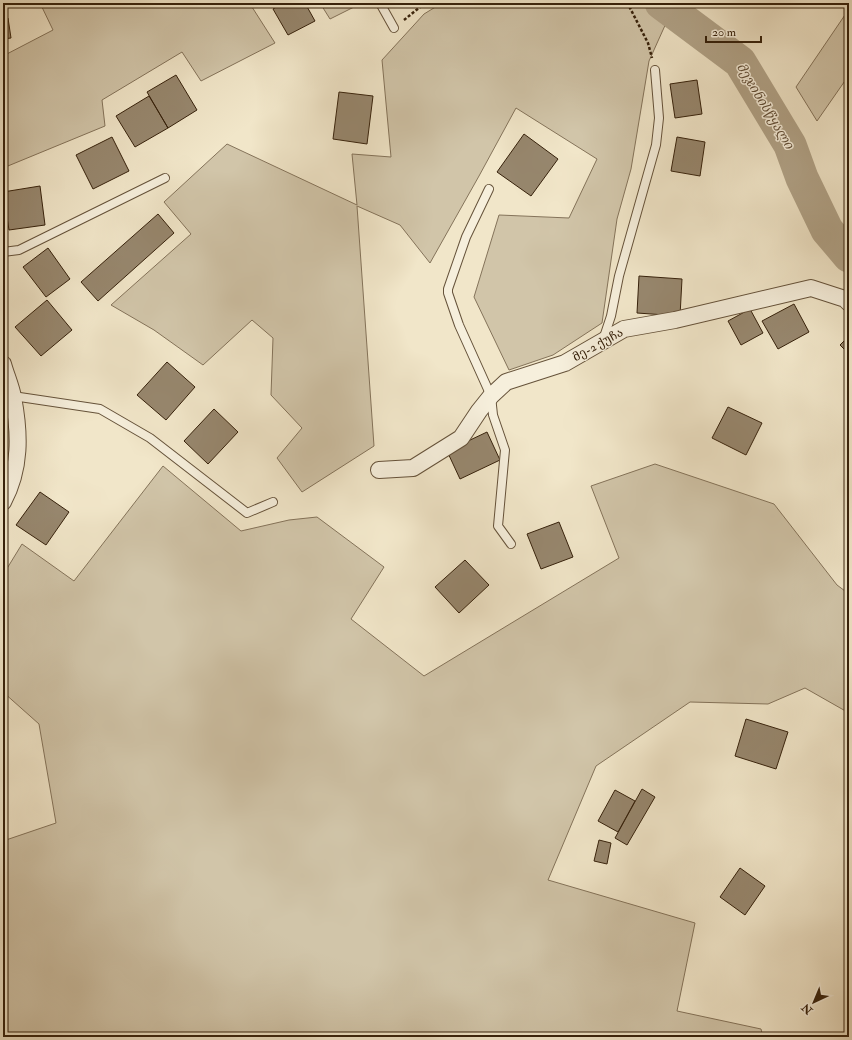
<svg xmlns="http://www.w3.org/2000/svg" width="852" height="1040" viewBox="0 0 852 1040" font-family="'IM FELL Double Pica','Noto Serif Georgian',serif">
	<rect width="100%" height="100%" fill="#f1e6c9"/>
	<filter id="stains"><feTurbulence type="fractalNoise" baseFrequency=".005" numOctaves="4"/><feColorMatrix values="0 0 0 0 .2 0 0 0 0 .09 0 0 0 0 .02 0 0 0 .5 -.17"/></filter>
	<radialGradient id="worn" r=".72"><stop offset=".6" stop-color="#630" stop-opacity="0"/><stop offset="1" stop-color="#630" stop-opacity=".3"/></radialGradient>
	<path fill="#d1c5a9" stroke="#84735a" d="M40 3H188L189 5 194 3H258L252 7 275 43 201 81 182 52 102 100 105 126 3 168V56L53 30Z
		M320 3H362L330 19Z
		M442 3H642L667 21 649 61 631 169 617 219 602 323 553 355 509 370 474 297 499 215 569 218 597 159 516 108 479 176 430 263 400 225 357 206 374 446 302 492 277 458 302 428 271 395 273 338 252 320 203 365 154 330 111 305 191 234 164 202 227 144 357 205 352 154 391 157 382 60 424 14Z
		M849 9V75L817 121 796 87Z
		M655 464 774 504 837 585 849 594V713L805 688 768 704 690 702 596 766 548 880 695 923 677 1011 761 1029 763 1037H3V841L56 823 39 724 3 692V575L22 544 74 581 163 466 241 531 289 520 317 517 384 567 351 619 424 676 619 558 591 486Z"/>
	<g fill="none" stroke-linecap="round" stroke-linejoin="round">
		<path stroke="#b1a388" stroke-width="33" d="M661 3 740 62 790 145 802 178 827 230 849 256"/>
	</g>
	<path fill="#97876e" stroke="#36210b" d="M283 3H305L315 21 288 35 273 9Z
		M8 18 11 38 3 39V19Z
		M176 75 197 110 168 128 147 92Z
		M697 80 702 114 675 118 670 84Z
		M339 92 373 96 367 144 333 139Z
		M149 96 168 128 135 147 116 116Z
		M524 134 558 159 531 196 497 172Z
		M112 137 129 171 93 189 76 155Z
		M677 137 705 142 700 176 671 171Z
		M40 186 45 225 9 230 3 192Z
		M158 214 174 233 98 301 81 282Z
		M48 248 70 279 46 297 23 267Z
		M639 276 682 279 680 316 637 313Z
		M47 300 72 330 41 356 15 327Z
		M794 304 809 332 778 349 762 321Z
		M750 309 763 333 741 345 728 321Z
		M849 336V354L840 345Z
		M167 362 195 387 166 420 137 395Z
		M728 407 762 423 746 455 712 438Z
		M214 409 238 432 208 464 184 441Z
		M487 432 500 460 460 479 447 451Z
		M40 492 69 512 46 545 16 525Z
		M559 522 573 557 541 569 527 534Z
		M465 560 489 585 459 613 435 587Z
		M746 719 788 732 776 769 735 756Z
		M642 789 655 797 627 845 615 838Z
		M615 790 635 801 618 832 598 821Z
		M599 840 611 843 607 864 594 861Z
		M740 868 765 886 745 915 720 897Z"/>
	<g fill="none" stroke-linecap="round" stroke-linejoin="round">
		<defs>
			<path id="service" d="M380 3 394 28
				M489 189 466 237 448 289V293L459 325 491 396 493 415 505 450 498 526 511 544
				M3 252 19 250 165 178
				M603 340 611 316 619 276 656 145 659 118 655 70
				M13 396 100 409 150 438 247 513 273 502"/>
			<path id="minor" d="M3 364C6 375 11 386 13 397 20 434 21 468 3 502
				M379 470 413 468 461 438 479 411 491 396 506 382 565 363 624 329 675 320 811 288 845 299 849 303"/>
		</defs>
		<use href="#service" stroke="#65523a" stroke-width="10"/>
		<use href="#minor" stroke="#65523a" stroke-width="18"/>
		<path stroke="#36210b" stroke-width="2.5" stroke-dasharray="3 2" stroke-linecap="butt" d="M626 3 629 6 648 43 652 58
			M404 20 425 3"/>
		<use href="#service" stroke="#f6efdc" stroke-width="8"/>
		<use href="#minor" stroke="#f6efdc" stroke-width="16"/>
	</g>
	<g text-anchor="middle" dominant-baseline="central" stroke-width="3" stroke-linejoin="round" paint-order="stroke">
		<g font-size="12" fill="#36210b" stroke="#f6efdc">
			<text transform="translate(598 345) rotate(-29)">მე-2 ქუჩა</text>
		</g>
		<g font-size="13" font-style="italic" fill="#614e37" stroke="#f6efdc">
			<text transform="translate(765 106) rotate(59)">მეჯინისწყალი</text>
		</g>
	</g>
	<rect width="852" height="1040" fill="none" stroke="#f1e6c9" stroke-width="16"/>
	<rect x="4" y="4" width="844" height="1032" fill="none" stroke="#36210b" stroke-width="2"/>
	<rect x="8" y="8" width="836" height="1024" fill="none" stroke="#36210b"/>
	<g transform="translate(814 1002) rotate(224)" stroke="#f6efdc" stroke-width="3" paint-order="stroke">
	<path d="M0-3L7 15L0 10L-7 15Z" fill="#36210b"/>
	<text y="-6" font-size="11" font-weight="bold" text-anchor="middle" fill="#36210b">N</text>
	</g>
	<path d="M706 36v6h55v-6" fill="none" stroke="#36210b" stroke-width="2"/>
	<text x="712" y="36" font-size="12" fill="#36210b" stroke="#f6efdc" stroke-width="3" paint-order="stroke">20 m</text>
	<rect width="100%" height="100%" filter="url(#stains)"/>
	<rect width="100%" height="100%" fill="url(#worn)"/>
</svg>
